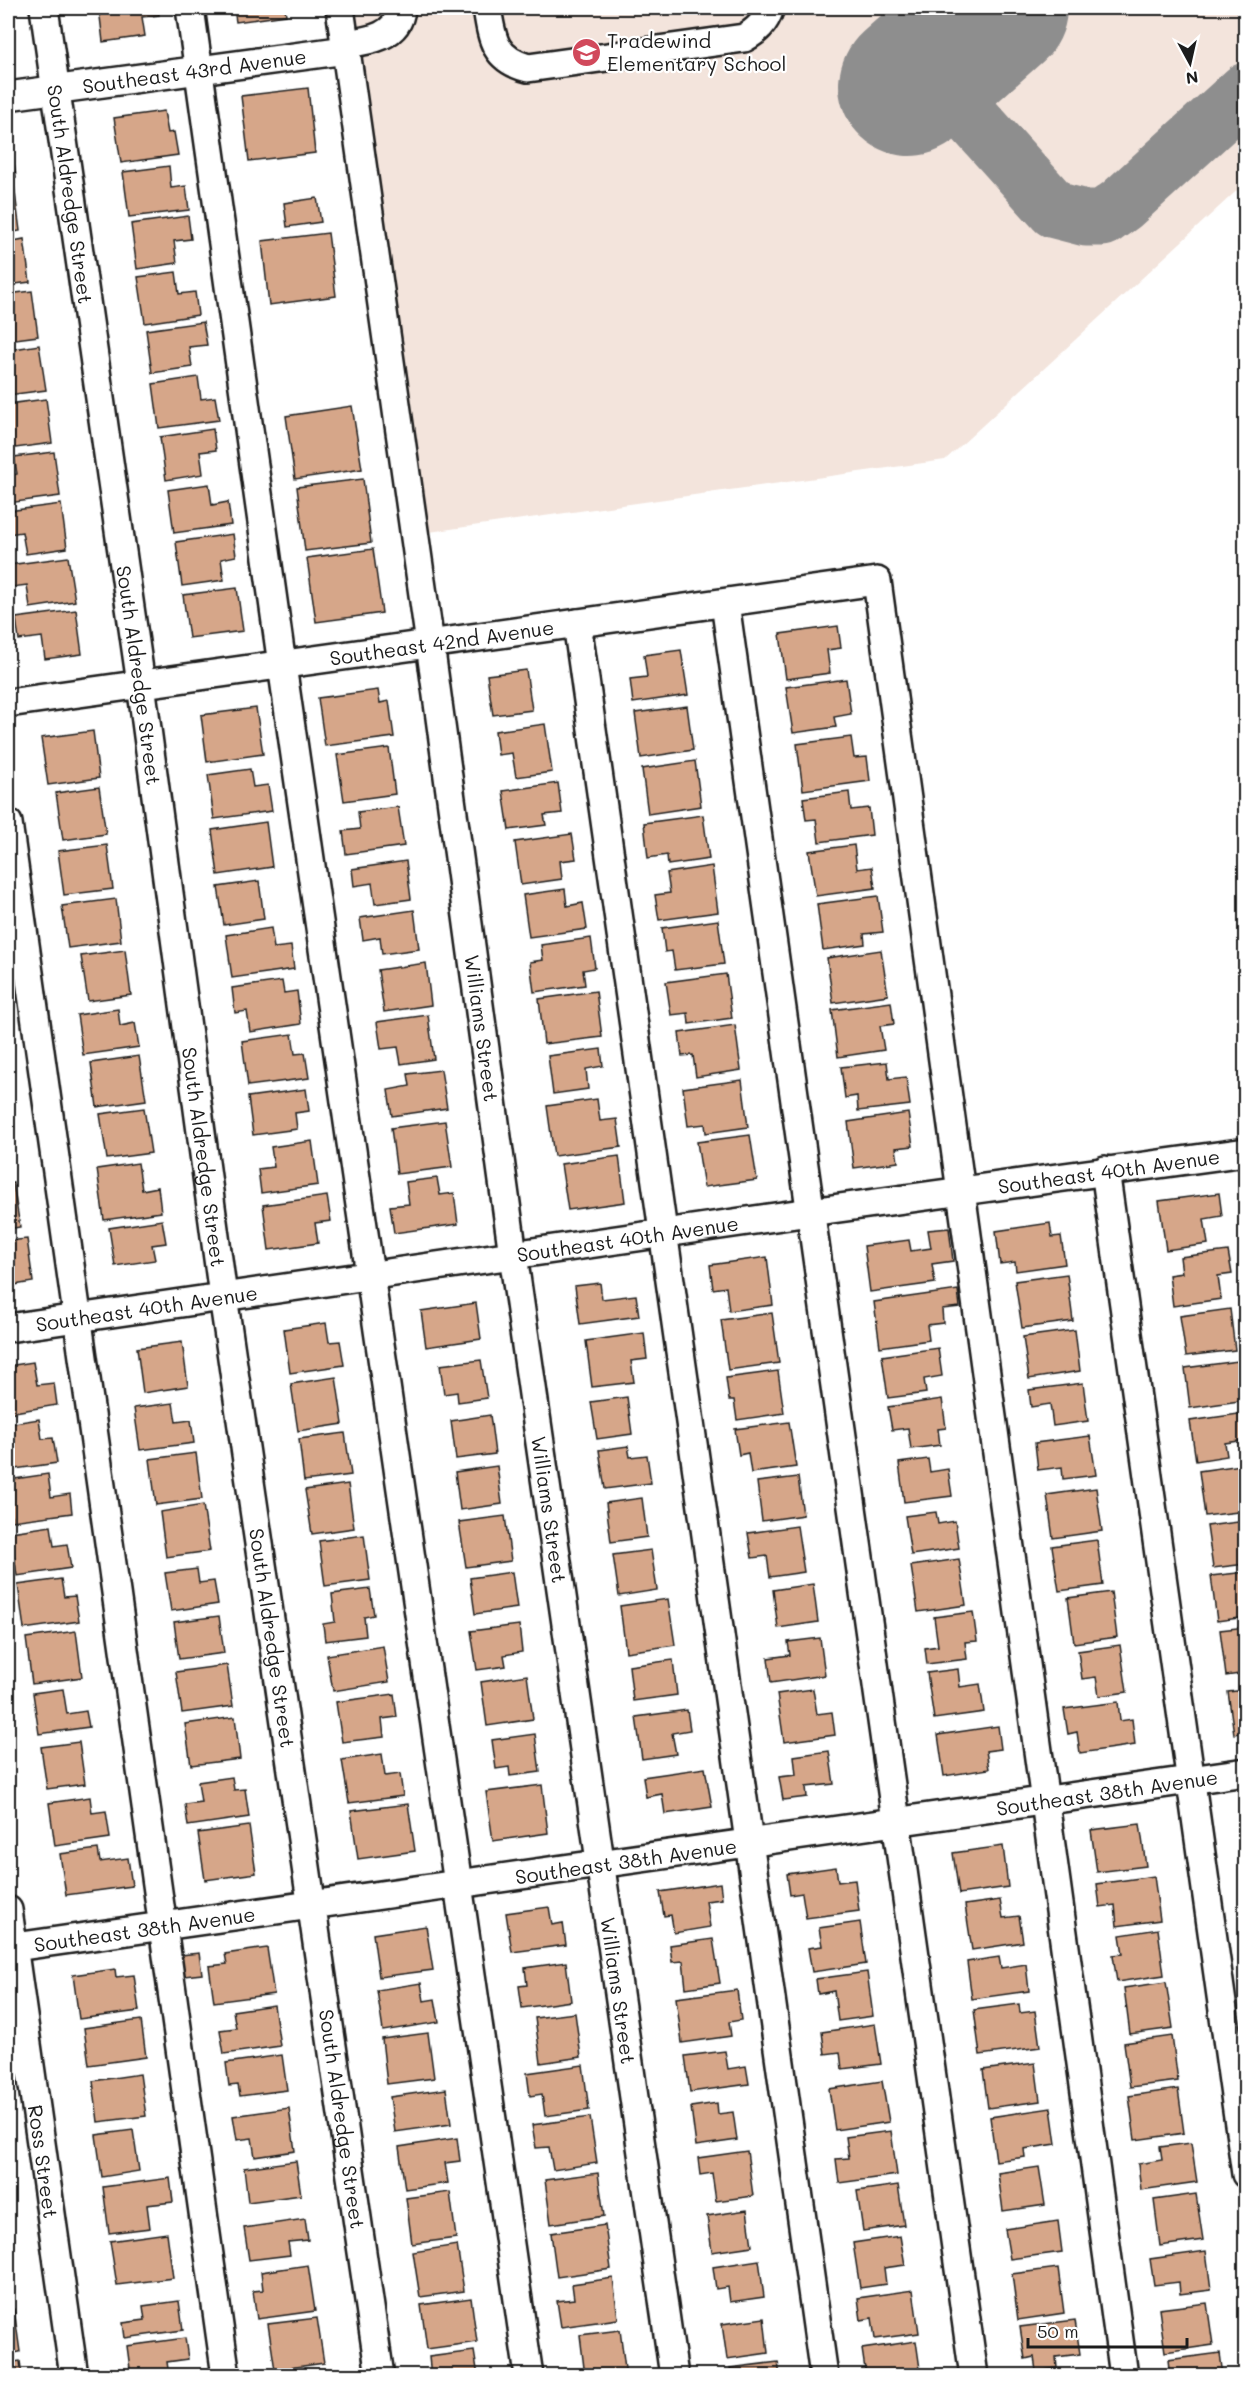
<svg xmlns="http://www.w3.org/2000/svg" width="1253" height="2383" viewBox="0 0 1253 2383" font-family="Mali,sans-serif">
	<rect width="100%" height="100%" fill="#fff"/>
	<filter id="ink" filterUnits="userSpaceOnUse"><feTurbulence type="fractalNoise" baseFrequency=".0167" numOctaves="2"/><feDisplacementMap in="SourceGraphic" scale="12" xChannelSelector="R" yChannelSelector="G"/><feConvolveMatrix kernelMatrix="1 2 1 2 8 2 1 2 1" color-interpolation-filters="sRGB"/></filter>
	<g filter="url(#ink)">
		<path fill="#f3e4dc" d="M356 8H1245V183L945 460 429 532Z"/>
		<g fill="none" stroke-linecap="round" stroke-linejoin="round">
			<path stroke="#8e8e8e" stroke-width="57" d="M928 69 1055 210 1086 218H1103L1121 205 1246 91"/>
			<path stroke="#8e8e8e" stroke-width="142" d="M910 85 996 8"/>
		</g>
		<path fill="#d6a689" stroke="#1c1c1c" stroke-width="1.5" d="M99 8H158L159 15 142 17 145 36 103 42Z
			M234 8H285L286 15 236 22Z
			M308 88 315 153 249 161 241 96Z
			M164 111 168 133 174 132 178 155 121 163 114 118Z
			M8 133H10L16 177 8 178Z
			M169 166 171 188 186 186 189 210 129 217 123 172Z
			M14 185 20 231 8 233V186Z
			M317 198 321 222 287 227 284 203Z
			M188 216 191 239 174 241 177 263 137 269 131 224Z
			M328 233 336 296 269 305 262 241Z
			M24 239 30 282 8 285V242Z
			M176 272 179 294 195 292 198 315 145 323 138 277Z
			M32 291 38 336 8 340V294Z
			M203 322 207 345 189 347 192 367 152 373 146 330Z
			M39 345 46 390 8 395V350Z
			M198 377 201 399 215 397 219 420 159 428 153 384Z
			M46 399 52 443 8 449V404Z
			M352 406 362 469 295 479 286 416Z
			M213 429 216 450 200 452 203 474 166 480 160 437Z
			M54 452 60 496 8 503V476L17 474 14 457Z
			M363 479 371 543 305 551 297 487Z
			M209 484 212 505 228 502 231 525 174 533 168 490Z
			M61 504 67 548 26 554 22 532 8 534V511Z
			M233 534 236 556 221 559 224 580 182 586 176 542Z
			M373 549 382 613 316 622 307 558Z
			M68 557 75 601 30 608 27 585 12 587 9 565Z
			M237 588 243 631 189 638 183 595Z
			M76 610 82 654 45 659 42 637 19 640 16 618Z
			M838 626 841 648 827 650 830 673 786 679 780 634Z
			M681 650 688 695 633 703 630 679 647 677 644 655Z
			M526 670 532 710 493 715 487 675Z
			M846 679 851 714 834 717 836 727 793 733 786 687Z
			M378 690 380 703 389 701 394 737 325 746 318 698Z
			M687 706 693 750 641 758 635 713Z
			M256 708 263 754 207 762 201 715Z
			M545 724 552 772 516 777 512 753 498 755 495 731Z
			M93 731 99 778 48 785 41 738Z
			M851 737 854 758 867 757 870 781 803 790 797 744Z
			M389 748 395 794 344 801 337 755Z
			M695 761 701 806 648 814 642 769Z
			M250 769 253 787 268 785 272 811 214 819 208 775Z
			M558 783 562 813 544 815 546 825 509 830 503 791Z
			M99 787 106 834 63 840 56 793Z
			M849 792 851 810 869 808 872 835 819 842 816 819 806 820 803 798Z
			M398 807 404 846 346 854 343 831 360 829 358 812Z
			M703 815 709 859 668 865 667 855 648 858 644 823Z
			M266 822 272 867 218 875 212 830Z
			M572 834 576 859 560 861 562 879 521 885 515 842Z
			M107 845 113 889 64 895 58 851Z
			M854 845 857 869 872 867 875 888 816 896 809 851Z
			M406 861 411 899 375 904 372 883 354 886 352 869Z
			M712 866 718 912 659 920 655 895 670 893 667 873Z
			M259 881 264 919 224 925 218 887Z
			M565 889 567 906 583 903 587 929 529 937 523 895Z
			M878 896 883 932 864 934 865 944 823 950 817 904Z
			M116 899 121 941 68 948 62 906Z
			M414 910 419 949 382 954 380 937 363 940 360 918Z
			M718 920 724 964 675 970 672 951 665 952 662 928Z
			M271 928 274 948 291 946 294 969 232 978 226 935Z
			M591 938 595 968 583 970 585 985 534 992 530 962 543 960 541 945Z
			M125 950 131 995 88 1001 81 956Z
			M881 950 888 995 833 1003 827 958Z
			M426 963 431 1005 384 1012 378 970Z
			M726 974 732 1018 689 1024 688 1013 671 1015 666 982Z
			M282 981 284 993 297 991 301 1024 250 1032 247 1011 235 1013 232 988Z
			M596 991 602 1037 544 1044 539 999Z
			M891 1002 894 1024 880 1026 884 1050 838 1057 832 1010Z
			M118 1009 120 1026 135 1023 139 1047 83 1055 77 1015Z
			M428 1015 434 1059 401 1064 398 1047 381 1049 377 1022Z
			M735 1025 741 1070 696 1077 693 1055 682 1056 679 1033Z
			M292 1034 295 1054 305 1053 309 1078 248 1086 242 1041Z
			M601 1049 603 1066 586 1069 588 1089 553 1094 548 1056Z
			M139 1056 146 1100 97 1107 91 1063Z
			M887 1062 889 1079 906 1077 910 1105 858 1111 857 1096 845 1098 841 1067Z
			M441 1070 447 1108 392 1116 388 1090 410 1086 408 1074Z
			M742 1080 748 1127 706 1133 705 1124 688 1126 683 1088Z
			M306 1089 309 1111 295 1113 297 1129 253 1135 248 1097Z
			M597 1099 600 1121 617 1119 621 1147 554 1156 547 1106Z
			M144 1108 151 1153 107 1159 100 1114Z
			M908 1113 913 1146 896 1148 898 1162 854 1168 848 1122Z
			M445 1121 452 1167 397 1174 391 1128Z
			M750 1135 757 1180 704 1187 697 1142Z
			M312 1141 318 1185 261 1193 258 1169 274 1167 271 1147Z
			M619 1156 625 1202 568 1210 561 1164Z
			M138 1163 142 1190 158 1187 161 1212 104 1220 97 1169Z
			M437 1178 440 1195 454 1193 458 1224 394 1233 390 1206 409 1204 406 1182Z
			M13 1183 20 1227 8 1229V1184Z
			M1219 1193 1222 1216 1204 1219 1208 1244 1166 1250 1159 1201Z
			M327 1196 331 1221 315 1223 318 1243 269 1250 263 1205Z
			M162 1220 166 1243 152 1245 155 1260 115 1266 109 1228Z
			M1050 1223 1052 1237 1061 1236 1065 1264 1016 1271 1015 1262 1000 1264 996 1231Z
			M949 1228 953 1261 932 1264 935 1283 870 1292 864 1246 909 1240 911 1251 931 1248 928 1230Z
			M27 1239 33 1282 8 1286V1241Z
			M1228 1251 1232 1274 1218 1276 1221 1299 1173 1306 1169 1275 1182 1273 1180 1257Z
			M767 1257 773 1305 729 1311 726 1287 713 1289 710 1265Z
			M1067 1274 1073 1321 1022 1328 1015 1281Z
			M600 1283 602 1299 636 1295 639 1316 580 1324 575 1286Z
			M958 1290 960 1307 942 1309 943 1323 927 1325 929 1340 880 1347 874 1302Z
			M476 1303 481 1339 426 1347 421 1311Z
			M1230 1309 1235 1350 1186 1356 1180 1316Z
			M772 1313 779 1363 728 1370 721 1320Z
			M326 1323 329 1342 340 1341 344 1365 290 1373 284 1329Z
			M1075 1330 1080 1371 1029 1379 1023 1337Z
			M644 1333 647 1359 631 1361 634 1382 592 1387 586 1341Z
			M182 1342 188 1386 143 1393 137 1348Z
			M938 1348 942 1376 924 1379 926 1393 888 1398 882 1356Z
			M481 1360 487 1398 458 1402 457 1392 444 1394 440 1365Z
			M1238 1361 1239 1372H1246V1400L1190 1408 1185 1368Z
			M33 1362 37 1385 54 1383 57 1405 8 1413V1366Z
			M778 1371 784 1413 737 1420 734 1400H729L726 1378Z
			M336 1377 343 1424 298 1431 291 1384Z
			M1083 1383 1088 1421 1053 1426 1050 1404 1031 1407 1029 1390Z
			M627 1397 632 1434 597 1439 591 1402Z
			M942 1399 946 1428 938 1429 940 1445 911 1449 908 1428 892 1430 888 1407Z
			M173 1403 176 1422 191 1420 194 1443 140 1450 134 1408Z
			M1245 1413 1246 1440 1225 1443 1227 1456 1196 1461 1190 1421Z
			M490 1415 495 1454 456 1459 451 1421Z
			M39 1419 42 1439 53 1438 57 1463 8 1470V1424Z
			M789 1422 796 1467 751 1473 748 1453 739 1455 735 1429Z
			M345 1433 351 1475 304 1481 299 1439Z
			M1090 1436 1096 1475 1063 1479 1062 1467 1038 1470 1035 1443Z
			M628 1446 630 1457 647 1455 651 1483 605 1489 599 1450Z
			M196 1453 202 1499 156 1505 150 1459Z
			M928 1459 930 1472 948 1469 952 1496 904 1502 899 1463Z
			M1241 1465 1246 1511 1205 1516 1199 1471Z
			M497 1466 502 1504 460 1510 455 1472Z
			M48 1474 51 1497 70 1494 72 1513 12 1521 8 1480Z
			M798 1477 803 1515 762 1521 757 1482Z
			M348 1484 354 1528 312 1534 305 1490Z
			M1096 1488 1102 1531 1053 1538 1047 1495Z
			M642 1498 647 1537 611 1542 606 1503Z
			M203 1505 210 1551 166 1557 160 1512Z
			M936 1512 938 1524 955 1521 959 1548 911 1555 905 1516Z
			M505 1516 511 1561 466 1567 459 1522Z
			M1246 1521V1564L1213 1568 1207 1526Z
			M51 1526 54 1546 67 1544 71 1568 17 1576 11 1532Z
			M797 1526 804 1572 770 1577 767 1556 752 1558 748 1533Z
			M364 1535 370 1580 325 1586 319 1541Z
			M1097 1540 1103 1585 1059 1591 1052 1546Z
			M651 1550 657 1590 619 1596 613 1555Z
			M959 1559 966 1605 918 1612 911 1566Z
			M197 1569 199 1583 214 1581 218 1604 171 1611 165 1573Z
			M512 1572 517 1608 475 1614 470 1578Z
			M1246 1572V1617L1217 1621 1211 1576Z
			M61 1579 64 1597 75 1596 79 1621 24 1629 18 1585Z
			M813 1584 818 1622 778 1628 773 1590Z
			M370 1589 374 1615 364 1617 366 1636 325 1641 323 1624 335 1622 332 1594Z
			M1111 1592 1117 1637 1074 1643 1068 1598Z
			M668 1599 675 1645 626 1652 620 1606Z
			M973 1612 977 1641 965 1642 967 1659 927 1664 925 1648 938 1646 934 1617Z
			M219 1616 224 1653 179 1659 174 1622Z
			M519 1625 522 1652 504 1655 506 1666 477 1670 471 1631Z
			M1246 1627V1673L1226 1676 1220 1630Z
			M76 1631 82 1677 32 1684 26 1638Z
			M820 1638 825 1675 771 1683 768 1658 790 1655 788 1642Z
			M1120 1645 1127 1692 1099 1696 1096 1677 1082 1679 1078 1651Z
			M383 1646 389 1682 333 1691 327 1655Z
			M673 1660 677 1695 633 1701 629 1666Z
			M227 1665 233 1706 182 1713 176 1672Z
			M958 1669 960 1687 980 1684 984 1712 934 1719 927 1673Z
			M527 1675 533 1719 487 1726 481 1682Z
			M63 1689 67 1714 86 1711 89 1727 39 1734 33 1693Z
			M813 1689 817 1714 832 1712 835 1735 784 1742 777 1694Z
			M1246 1690V1732L1234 1734 1228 1692Z
			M394 1694 397 1717 382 1719 384 1737 342 1742 336 1702Z
			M1118 1702 1120 1721 1132 1719 1135 1745 1080 1753 1077 1732 1068 1734 1064 1709Z
			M687 1710 690 1730 672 1733 676 1754 642 1759 636 1717Z
			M235 1717 240 1759 191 1765 185 1724Z
			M998 1726 1001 1749 986 1751 989 1769 944 1776 938 1735Z
			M535 1734 540 1772 510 1776 509 1767 496 1769 492 1740Z
			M79 1742 85 1784 47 1789 41 1747Z
			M829 1751 834 1784 806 1787 807 1797 783 1800 779 1777 796 1775 794 1756Z
			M382 1754 385 1776 400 1774 403 1796 349 1803 342 1760Z
			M705 1768 712 1807 665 1814 662 1794 646 1797 643 1777Z
			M232 1777 234 1790 245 1789 249 1817 188 1826 185 1804 201 1802 198 1782Z
			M542 1785 548 1833 493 1841 486 1792Z
			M90 1797 92 1813 106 1811 110 1838 55 1846 49 1803Z
			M408 1804 415 1851 358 1859 351 1811Z
			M1140 1824 1146 1866 1097 1872 1091 1830Z
			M249 1826 256 1873 205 1880 198 1833Z
			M1003 1846 1008 1887 959 1894 953 1853Z
			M98 1849 100 1862 128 1858 132 1886 66 1895 60 1854Z
			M836 1867 838 1882 855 1880 859 1911 806 1918 802 1893 790 1895 787 1874Z
			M1154 1876 1160 1920 1117 1926 1115 1905 1100 1907 1097 1884Z
			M720 1883 722 1899 706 1901 710 1927 674 1933 671 1915 664 1916 660 1892Z
			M1000 1900 1003 1918 1019 1916 1023 1942 972 1950 965 1905Z
			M549 1907 552 1925 563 1923 566 1945 512 1952 506 1913Z
			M860 1922 866 1964 812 1972 808 1948 822 1946 819 1928Z
			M426 1926 433 1970 379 1977 373 1934Z
			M1158 1929 1164 1975 1117 1982 1113 1955 1123 1954 1120 1935Z
			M713 1939 720 1983 686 1988 683 1961 672 1962 670 1945Z
			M267 1948 274 1994 214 2002 209 1966 227 1964 225 1954Z
			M199 1953 202 1974 184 1976 181 1955Z
			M999 1957 1001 1968 1026 1964 1029 1991 972 1999 967 1962Z
			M566 1962 571 2001 522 2008 519 1986 527 1985 525 1968Z
			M115 1969 116 1977 134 1975 139 2011 79 2019 73 1975Z
			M867 1972 873 2016 838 2021 834 1991 818 1994 816 1979Z
			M1166 1982 1173 2028 1130 2034 1124 1988Z
			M421 1983 424 2001 435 1999 439 2022 383 2031 377 1990Z
			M737 1990 741 2020 729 2022 731 2036 682 2043 676 1998Z
			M1019 2004 1020 2013 1035 2011 1040 2047 980 2055 974 2010Z
			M274 2005 280 2046 224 2054 220 2030 236 2028 233 2011Z
			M575 2013 581 2057 541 2063 535 2018Z
			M141 2020 146 2057 89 2065 84 2028Z
			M875 2024 881 2064 842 2069 840 2052 825 2054 822 2032Z
			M428 2033 434 2078 387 2084 382 2039Z
			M1172 2036 1178 2081 1130 2087 1124 2043Z
			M725 2051 728 2069 746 2066 749 2084 690 2092 685 2056Z
			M282 2055 287 2090 240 2096 238 2085 229 2086 226 2063Z
			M1035 2063 1040 2101 988 2108 983 2070Z
			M583 2065 589 2110 545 2116 542 2094 530 2096 527 2073Z
			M140 2074 146 2116 98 2122 93 2081Z
			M882 2081 889 2122 835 2130 829 2089Z
			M446 2089 451 2124 395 2132 390 2097Z
			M1178 2089 1184 2133 1135 2140 1129 2096Z
			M717 2103 718 2114 733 2112 737 2140 696 2146 691 2107Z
			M289 2108 295 2151 255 2157 252 2138 237 2140 233 2116Z
			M1051 2108 1056 2144 1024 2149 1025 2157 996 2161 990 2117Z
			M590 2117 597 2163 553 2170 549 2147 536 2148 532 2125Z
			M133 2130 139 2171 102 2177 96 2135Z
			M891 2131 897 2175 839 2183 836 2159 849 2158 846 2137Z
			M457 2138 460 2161 445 2163 448 2183 405 2189 399 2147Z
			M1191 2143 1197 2182 1141 2190 1138 2164 1162 2160 1160 2147Z
			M747 2151 753 2196 716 2201 712 2173 700 2175 698 2158Z
			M296 2161 301 2195 248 2202 244 2168Z
			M1039 2167 1045 2205 1003 2211 998 2173Z
			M598 2173 604 2216 551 2224 545 2180Z
			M170 2178 173 2202 147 2205 150 2228 109 2233 103 2187Z
			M898 2185 904 2225 863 2231 857 2191Z
			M450 2192 456 2238 412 2244 406 2198Z
			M1196 2194 1203 2240 1160 2246 1154 2200Z
			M747 2210 752 2246 712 2252 707 2216Z
			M305 2219 308 2240 288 2242 290 2255 249 2260 244 2228Z
			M1058 2221 1062 2252 1010 2259 1005 2229Z
			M605 2225 611 2269 557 2277 551 2233Z
			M167 2233 173 2278 117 2285 110 2241Z
			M900 2236 905 2265 884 2268 886 2284 860 2288 853 2243Z
			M457 2245 464 2291 420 2297 413 2252Z
			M1206 2251 1211 2290 1180 2294 1179 2282 1154 2285 1150 2259Z
			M759 2260 764 2297 730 2302 728 2287 716 2289 713 2267Z
			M308 2265 315 2311 257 2319 253 2291 263 2290 261 2272Z
			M1058 2268 1064 2313 1018 2320 1012 2274Z
			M613 2278 618 2319 561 2327 557 2301 574 2299 572 2284Z
			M913 2290 919 2333 875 2339 872 2318 861 2320 858 2298Z
			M471 2298 477 2342 427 2349 421 2305Z
			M179 2301 183 2330 125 2338 123 2323 145 2320 143 2306Z
			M1207 2303 1213 2345 1165 2352 1159 2309Z
			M14 2309 20 2352 8 2354V2310Z
			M317 2318 324 2363 275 2370 268 2324Z
			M764 2318 768 2353 727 2359 722 2324Z
			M1075 2320 1080 2354 1056 2357 1057 2368 1036 2371 1034 2357 1025 2359 1020 2327Z
			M620 2330 626 2376H585L580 2335Z
			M185 2338 188 2359 167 2362 169 2376H131L127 2346Z
			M916 2341 921 2376H866L862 2349Z
			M474 2351 478 2376H431L429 2357Z
			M1220 2353 1223 2376H1170L1168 2360Z
			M20 2361 22 2376H8V2363Z
			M778 2362 780 2376H732L730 2368Z
			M326 2371V2376H293Z"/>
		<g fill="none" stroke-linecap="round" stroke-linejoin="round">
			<defs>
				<g id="minor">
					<path id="s1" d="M44 8 141 684 223 1296 380 2376"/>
					<path d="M190 8 282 665 529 2376"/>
					<path id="s2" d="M340 8 430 644 513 1255 674 2376"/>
					<path d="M487 8C492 39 494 59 528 68L744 38C757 31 765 23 770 8"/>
					<path d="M345 44C368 41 399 37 401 8"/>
					<path id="s3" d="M8 96 346 50"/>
					<path d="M725 603 974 2376"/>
					<path d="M577 623C658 1208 744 1791 824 2376"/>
					<path id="s4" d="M8 703 877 581 1124 2376"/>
					<path d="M8 823 226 2376"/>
					<path d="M1105 1170 1246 2174"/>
					<path id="s5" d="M8 1328 810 1212 1246 1152"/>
					<path id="s6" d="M8 1910 74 2376"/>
					<path id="s7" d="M8 1948C420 1890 833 1832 1246 1772"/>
				</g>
			</defs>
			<use href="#minor" stroke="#1c1c1c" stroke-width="32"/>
			<use href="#minor" stroke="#fff" stroke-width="27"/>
		</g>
	</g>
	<defs>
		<symbol id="school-disc" viewBox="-11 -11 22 22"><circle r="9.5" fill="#d1495b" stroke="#fff"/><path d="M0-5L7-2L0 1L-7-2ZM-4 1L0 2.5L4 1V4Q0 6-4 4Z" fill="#fff"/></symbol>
	</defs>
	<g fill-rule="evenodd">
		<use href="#school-disc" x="570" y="36" width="33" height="33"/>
	</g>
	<g text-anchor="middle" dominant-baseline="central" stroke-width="4.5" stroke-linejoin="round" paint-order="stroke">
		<g font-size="20" fill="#1c1c1c" stroke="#fff" text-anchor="start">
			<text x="607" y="40">Tradewind<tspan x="607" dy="23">Elementary School</tspan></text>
		</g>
		<g font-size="20" fill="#1c1c1c" stroke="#fff">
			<text stroke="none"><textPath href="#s3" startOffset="188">Southeast 43rd Avenue</textPath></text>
			<text stroke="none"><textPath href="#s1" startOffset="188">South Aldredge Street</textPath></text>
			<text stroke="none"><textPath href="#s4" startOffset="438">Southeast 42nd Avenue</textPath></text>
			<text stroke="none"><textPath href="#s1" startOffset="674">South Aldredge Street</textPath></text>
			<text stroke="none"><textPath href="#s2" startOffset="1030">Williams Street</textPath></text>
			<text stroke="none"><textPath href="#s1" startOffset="1160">South Aldredge Street</textPath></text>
			<text stroke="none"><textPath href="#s5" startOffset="1112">Southeast 40th Avenue</textPath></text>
			<text stroke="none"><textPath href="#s5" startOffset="626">Southeast 40th Avenue</textPath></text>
			<text stroke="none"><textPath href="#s5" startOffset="140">Southeast 40th Avenue</textPath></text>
			<text stroke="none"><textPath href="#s2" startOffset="1516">Williams Street</textPath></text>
			<text stroke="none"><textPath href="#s1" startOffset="1646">South Aldredge Street</textPath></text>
			<text stroke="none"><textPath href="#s7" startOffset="1110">Southeast 38th Avenue</textPath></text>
			<text stroke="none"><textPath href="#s7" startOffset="624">Southeast 38th Avenue</textPath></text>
			<text stroke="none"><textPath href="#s7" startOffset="138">Southeast 38th Avenue</textPath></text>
			<text stroke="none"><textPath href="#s2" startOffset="2002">Williams Street</textPath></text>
			<text stroke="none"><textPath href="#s1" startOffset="2132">South Aldredge Street</textPath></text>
			<text stroke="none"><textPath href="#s6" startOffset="254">Ross Street</textPath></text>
		</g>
	</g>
	<rect width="1253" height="2383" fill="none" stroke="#fff" stroke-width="30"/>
	<rect x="15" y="15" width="1223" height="2353" fill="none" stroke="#1c1c1c" stroke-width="2" filter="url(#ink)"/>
	<g transform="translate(1190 63) rotate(172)" stroke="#ffffff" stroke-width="4.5" paint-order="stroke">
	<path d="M0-4.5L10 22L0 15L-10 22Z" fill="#1c1c1c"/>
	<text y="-9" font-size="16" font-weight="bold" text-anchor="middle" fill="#1c1c1c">N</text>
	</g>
	<path d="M1028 2338v9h159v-9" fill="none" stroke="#1c1c1c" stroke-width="3"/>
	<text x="1037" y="2338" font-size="18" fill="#1c1c1c" stroke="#ffffff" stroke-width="4.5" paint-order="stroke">50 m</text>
</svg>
